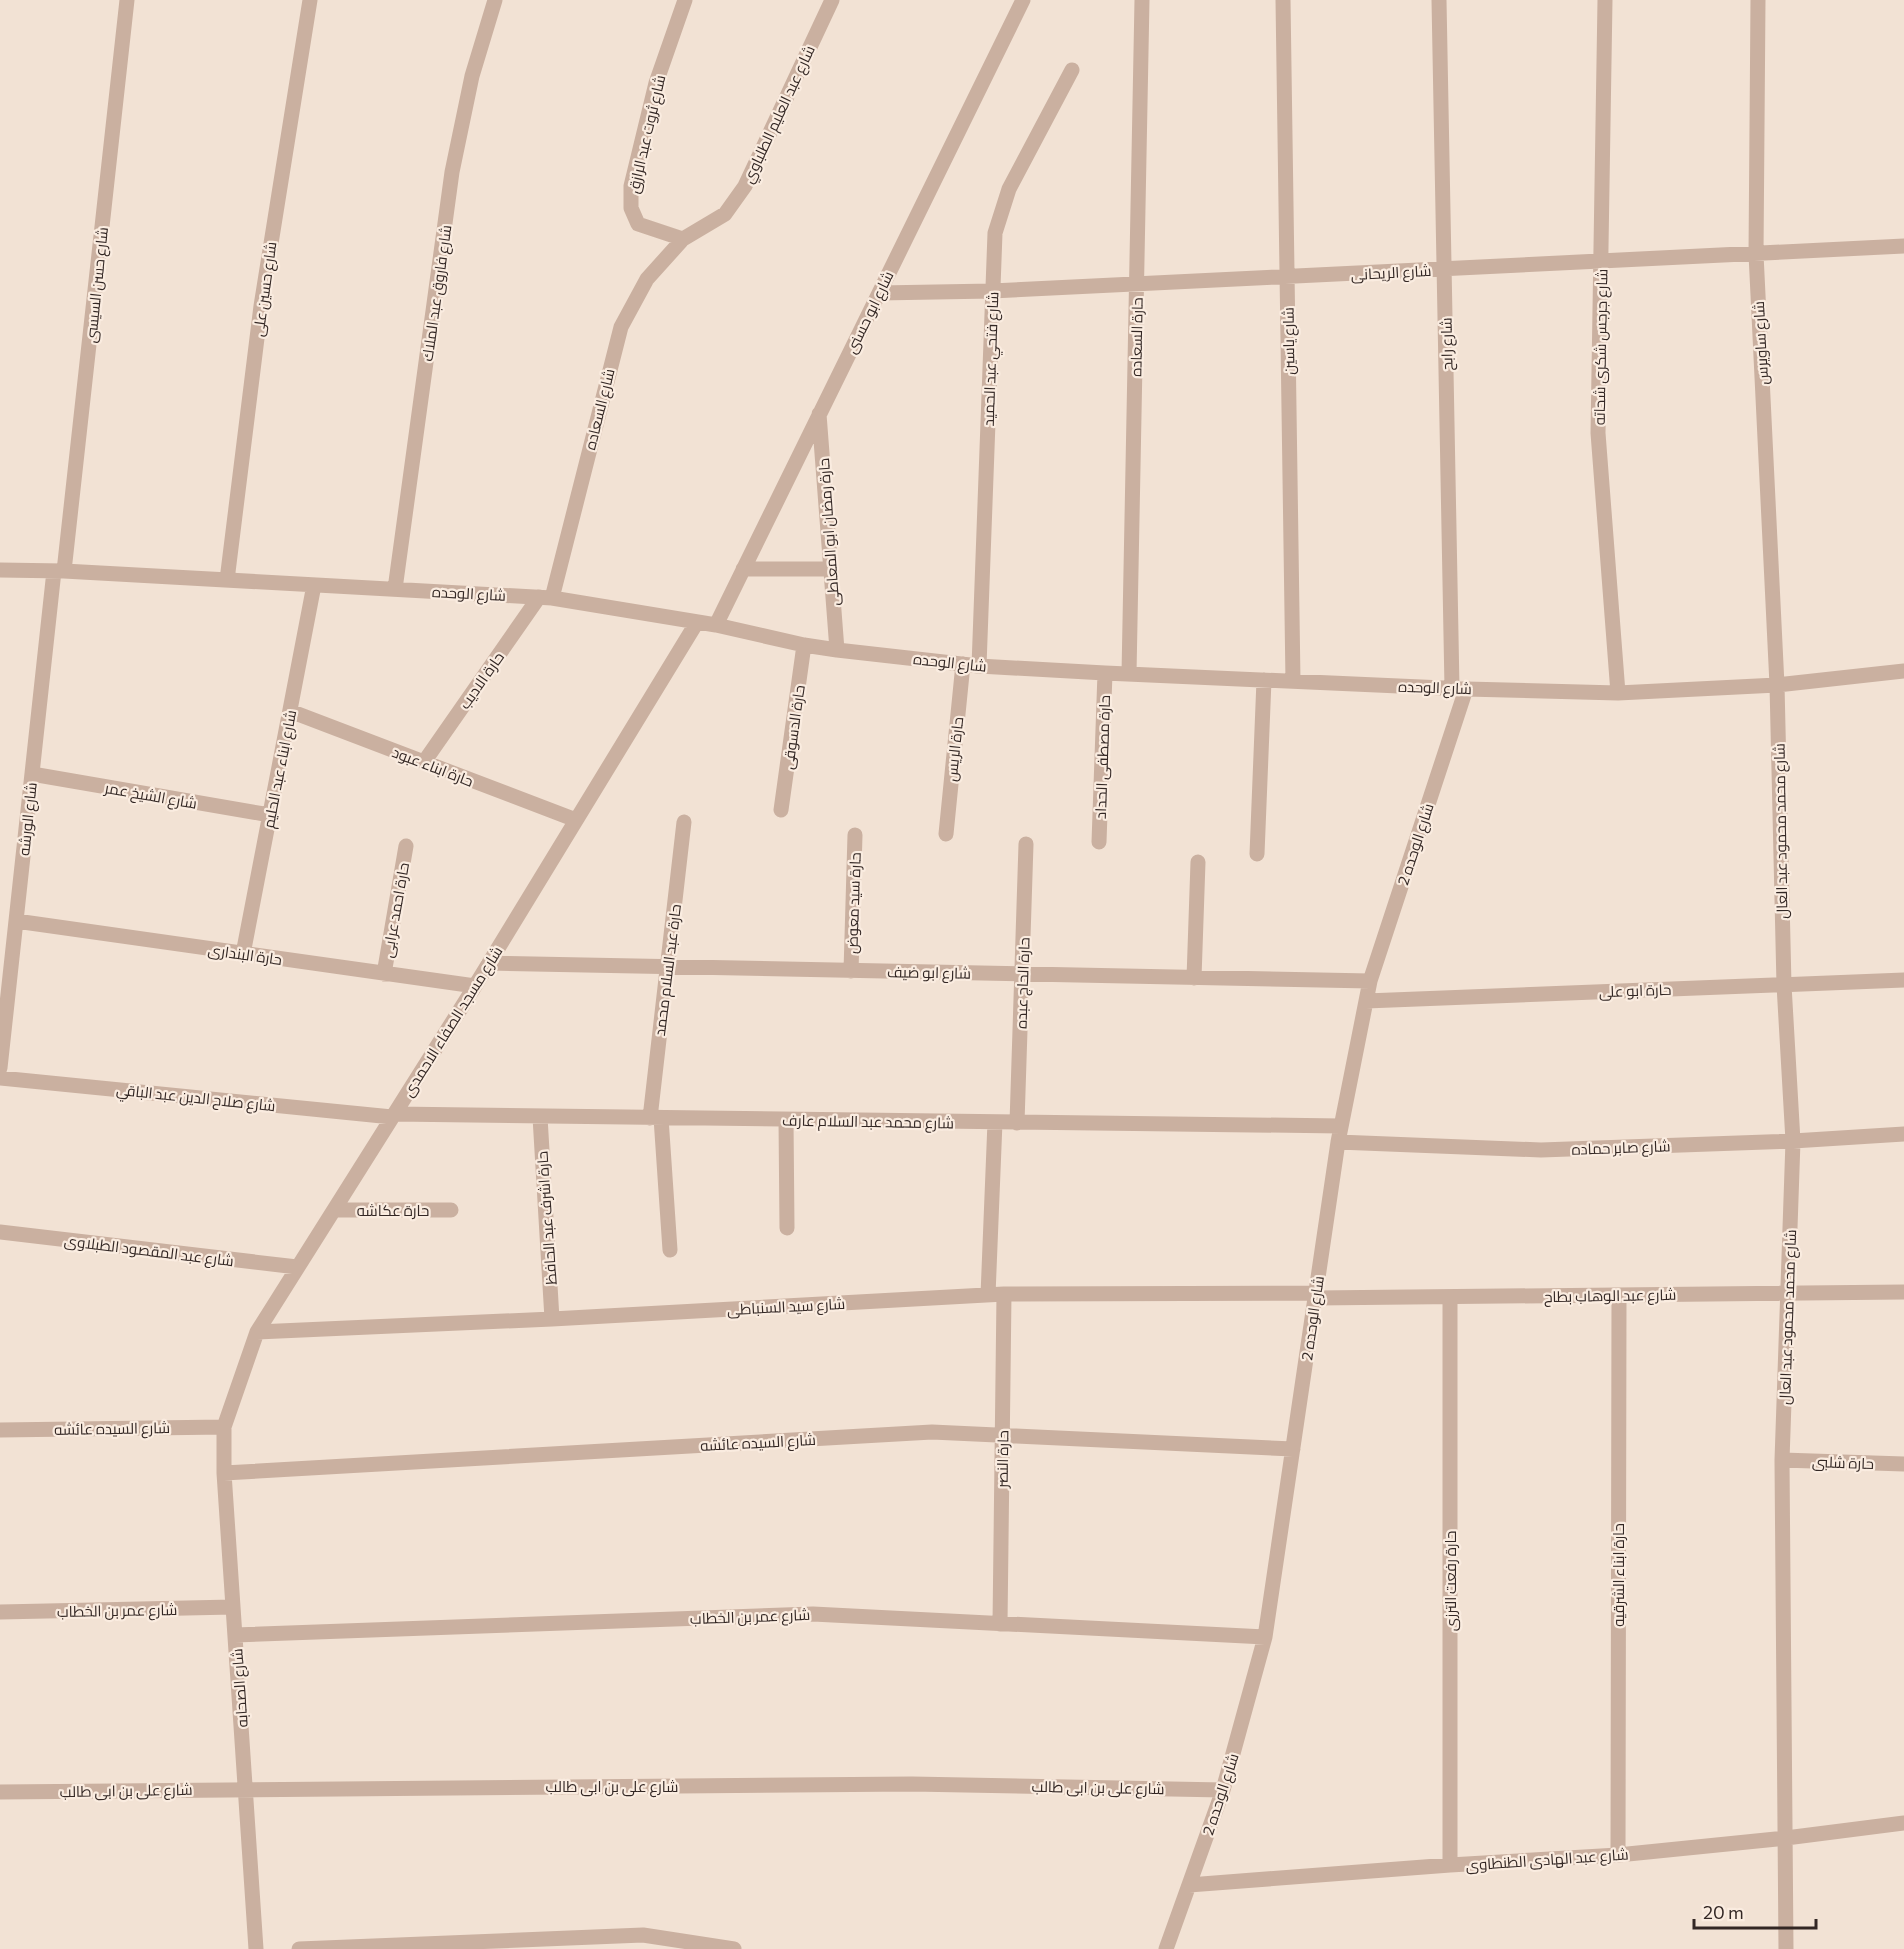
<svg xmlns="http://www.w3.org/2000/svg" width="1904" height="1949" viewBox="0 0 1904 1949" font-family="Commissioner,Cairo,sans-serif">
	<rect width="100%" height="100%" fill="#f2e2d4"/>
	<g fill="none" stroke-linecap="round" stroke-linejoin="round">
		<path stroke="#cab0a0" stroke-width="15" d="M1283 0 1293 681
			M1439 0 1452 688
			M1605 0 1598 433 1618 693
			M1758 0 1756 254 1777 685 1784 985 1793 1141 1782 1460 1786 1949
			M683 239 638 224 631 208V186L656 83 685 0
			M879 293 992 291 1904 246
			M819 414 837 650
			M743 569H831
			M0 570 64 571 552 598 716 625 804 645 837 650 979 666 1105 673 1466 689 1618 693 1777 685 1904 671
			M64 571 127 0
			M227 580 261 306 310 0
			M395 589 452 172 472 76 495 0
			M552 598 621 327 647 279 683 239 725 214 745 186 832 0
			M716 625 1023 0
			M979 666 995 233 1009 189 1072 70
			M1129 674 1142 0
			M290 711 576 820
			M424 762 539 597
			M32 774 270 815
			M781 810 804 645
			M946 834 963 664
			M1099 842 1105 673
			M1257 854 1264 680
			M16 921 475 986
			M243 954 314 585
			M489 963 1370 981
			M851 971 855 835
			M384 974 406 846
			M1194 978 1198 862
			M1366 1001 1904 980
			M0 1068 54 571
			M0 1078 392 1117
			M394 1114 1341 1126
			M540 1117 552 1319
			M650 1118 684 822
			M661 1118 670 1250
			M786 1120 787 1228
			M1017 1123 1026 844
			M1338 1142 1541 1150 1793 1141 1904 1134
			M334 1210H451
			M0 1232 297 1267
			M988 1295 995 1122
			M1316 1298 1904 1292
			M257 1332 552 1319 1004 1294 1316 1293
			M0 1430 224 1427
			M1782 1460 1904 1464
			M224 1473 932 1432 1293 1449
			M0 1612 233 1607
			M1000 1624 1004 1294
			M235 1635 813 1614 1265 1637
			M0 1792 912 1784 1223 1790
			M1618 1855 1619 1295
			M1450 1865V1297
			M1189 1885 1450 1865 1618 1855 1786 1838 1904 1823
			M256 1949 224 1473V1427L257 1332 475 986 697 622
			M299 1949 643 1935 734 1949
			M1166 1949 1223 1790 1265 1637 1338 1142 1370 981 1466 689"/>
	</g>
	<g text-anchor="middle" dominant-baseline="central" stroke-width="4.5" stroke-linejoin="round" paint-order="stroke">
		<g font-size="15" fill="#332724" stroke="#faece0">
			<text transform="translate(778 114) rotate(-65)">شارع عبد العليم الطلباوي</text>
			<text transform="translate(646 134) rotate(-77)">شارع ثروت عبد الرازق</text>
			<text transform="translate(1391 272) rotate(-3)">شارع الريحانى</text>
			<text transform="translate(96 285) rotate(-84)">شارع حسن السيسى</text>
			<text transform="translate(264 289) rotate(-82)">شارع حسين على</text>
			<text transform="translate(436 293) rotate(-82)">شارع فاروق عبد الملاك</text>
			<text transform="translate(869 312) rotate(-64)">شارع ابو حسنى</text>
			<text transform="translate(1136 337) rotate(-89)">حارة السعاده</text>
			<text transform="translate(1288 341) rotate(-91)">شارع ياسين</text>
			<text transform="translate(1760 343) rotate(-93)">شارع ساويرس</text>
			<text transform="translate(1446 344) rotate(-91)">شارع رابح</text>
			<text transform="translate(1600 347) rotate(-89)">شارع جرجس شكرى شحاته</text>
			<text transform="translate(990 359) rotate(-88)">شارع فتحي عبد الحميد</text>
			<text transform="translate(599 409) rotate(-76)">شارع السعاده</text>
			<text transform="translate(828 532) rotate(-94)">حارة رمضان ابو المعاطى</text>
			<text transform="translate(469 593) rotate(3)">شارع الوحده</text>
			<text transform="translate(950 662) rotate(6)">شارع الوحده</text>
			<text transform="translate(481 680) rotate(-55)">حارة الاديب</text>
			<text transform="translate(1435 687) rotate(2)">شارع الوحده</text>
			<text transform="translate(793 727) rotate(-82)">حارة الدسوقى</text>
			<text transform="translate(954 749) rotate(-84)">حارة الريس</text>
			<text transform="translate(1102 757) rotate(-88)">حارة مصطفى الحداد</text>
			<text transform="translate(433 766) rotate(21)">حارة ابناء عبود</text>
			<text transform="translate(279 769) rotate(-79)">شارع ابناء عبد الحليم</text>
			<text transform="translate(151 795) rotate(10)">شارع الشيخ عمر</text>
			<text transform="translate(27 819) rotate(-84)">شارع الورشه</text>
			<text transform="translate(1780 831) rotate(-91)">شارع محمد محمود عبد العال</text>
			<text transform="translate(1415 844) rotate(-72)">شارع الوحده 2</text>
			<text transform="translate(853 903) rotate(-88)">حارة سيد معوض</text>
			<text transform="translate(395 910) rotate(-80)">حارة احمد عرابى</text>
			<text transform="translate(245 954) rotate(8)">حارة البندارى</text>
			<text transform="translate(667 970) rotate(-83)">حارة عبد السلام محمد</text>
			<text transform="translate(929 972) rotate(1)">شارع ابو ضيف</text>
			<text transform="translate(1022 983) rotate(-88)">حارة الحاج عبده</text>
			<text transform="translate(1635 990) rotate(-2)">حارة ابو على</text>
			<text transform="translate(452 1021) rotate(-58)">شارع مسجد الصفاء الاحمدى</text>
			<text transform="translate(196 1097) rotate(6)">شارع صلاح الدين عبد الباقي</text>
			<text transform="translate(868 1121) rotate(1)">شارع محمد عبد السلام عارف</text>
			<text transform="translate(1621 1147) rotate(-2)">شارع صابر حماده</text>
			<text x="393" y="1210">حارة عكاشه</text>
			<text transform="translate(546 1218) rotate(-94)">حارة اشرف عبد الحافظ</text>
			<text transform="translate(149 1250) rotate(7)">شارع عبد المقصود الطبلاوى</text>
			<text transform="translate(1610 1295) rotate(-1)">شارع عبد الوهاب بطاح</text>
			<text transform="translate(786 1306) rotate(-3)">شارع سيد السنباطى</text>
			<text transform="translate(1787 1317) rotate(-88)">شارع محمد محمود عبد العال</text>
			<text transform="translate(1312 1318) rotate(-82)">شارع الوحده 2</text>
			<text transform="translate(112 1428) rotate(-1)">شارع السيده عائشه</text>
			<text transform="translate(758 1442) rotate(-3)">شارع السيده عائشه</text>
			<text transform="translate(1002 1459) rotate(-89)">حارة النصر</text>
			<text transform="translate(1843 1462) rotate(2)">حارة شلبى</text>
			<text transform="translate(1618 1575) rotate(-90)">حارة ابناء الشرقيه</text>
			<text transform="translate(1450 1581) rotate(-90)">حارة رفعت الترزى</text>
			<text transform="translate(117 1610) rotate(-1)">شارع عمر بن الخطاب</text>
			<text transform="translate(750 1616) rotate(-2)">شارع عمر بن الخطاب</text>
			<text transform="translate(239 1688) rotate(-94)">شارع الصحابه</text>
			<text x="612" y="1786">شارع على بن ابى طالب</text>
			<text transform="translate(1098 1787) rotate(1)">شارع على بن ابى طالب</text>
			<text transform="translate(126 1790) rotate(-1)">شارع على بن ابى طالب</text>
			<text transform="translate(1220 1794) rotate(-72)">شارع الوحده 2</text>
			<text transform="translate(1547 1859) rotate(-4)">شارع عبد الهادى الطنطاوى</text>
		</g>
	</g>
	<path d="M1694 1919v9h122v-9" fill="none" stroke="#332724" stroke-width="3"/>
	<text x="1703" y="1919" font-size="18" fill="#332724" stroke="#faece0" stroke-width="4.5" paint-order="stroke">20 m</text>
</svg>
